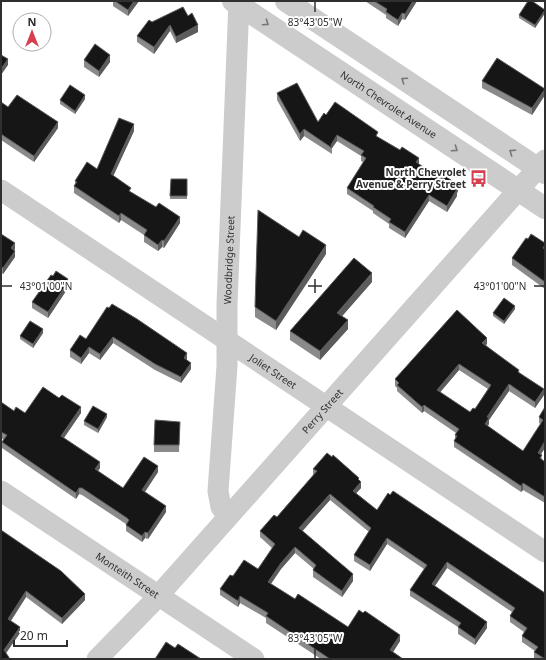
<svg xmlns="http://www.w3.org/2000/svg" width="546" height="660" viewBox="0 0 546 660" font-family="'Noto Sans',sans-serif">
	<rect width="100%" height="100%" fill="#fff"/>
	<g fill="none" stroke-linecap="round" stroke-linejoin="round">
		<g stroke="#ccc" stroke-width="21">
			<path id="s1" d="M1 190 545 552"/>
			<path id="s2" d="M1 491 254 659"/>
			<path id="s3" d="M228 516 221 507 218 491 227 366V304L239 1"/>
			<path id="s4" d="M97 659 150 605 545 160"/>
		</g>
		<g stroke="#ccc" stroke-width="22">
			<path id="s5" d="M233 1 545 208"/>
			<path d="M286 1 545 173"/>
		</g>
	</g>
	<path fill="#8a8a8a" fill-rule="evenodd" d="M113 1H139L128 16 113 6Z
		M365 1H417L405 20 402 19 398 26 386 18V15Z
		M545 13 535 28 519 18V15Z
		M188 16 198 32 176 43 170 31 154 54 137 42V36L152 22Z
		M84 60 110 62 99 77 84 67Z
		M482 81 545 95 532 115 482 88Z
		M277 93 318 122 326 115 378 137 458 191 457 193V196L447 212 429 201 405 238 389 228V224L373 213V211L347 194V188L363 162 361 161V156L337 141 332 148V154L304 136 300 141 277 100Z
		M85 99 75 114 60 104V100Z
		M1 102 8 107 58 128 34 162 1 140Z
		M134 131 113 176 131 192 180 223 164 248 162 247 158 251 144 242V235L121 220 119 223 74 193V186L75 184V181L97 169Z
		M171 179H187V199H170Z
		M1 234 15 249 14 250 15 257 3 274 1 273Z
		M528 239 545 243V289L512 265V258Z
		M326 254 276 330 255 317V307Z
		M372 282 342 316 348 329 320 360 290 340V331Z
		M68 285 66 288V291L48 318 32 308V302Z
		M107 307 187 359V360L191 369 181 383 155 370 113 343 100 360 89 353 81 364 70 357V350L86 339Z
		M515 309 504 324 493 316V313Z
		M43 333 33 348 20 339V336Z
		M487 344 486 345 519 372 544 395 535 408 509 391 489 420V424L488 426 523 451 541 424 539 423V417L545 407 541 454 542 460 545 462V503L523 490 521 492 454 447V441L455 439V435L456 433 424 411 422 413 397 391V388L395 386V379ZM459 370 488 389 475 409 470 412 440 392Z
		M1 402 14 411 25 413H81L64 438 100 468 98 471 123 488 158 472 145 492 166 512 148 539 145 538 142 542 126 531V524L82 495 79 494 76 499 2 448V442L4 440 1 438Z
		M107 417 98 433 84 425V421Z
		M180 428 179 452H154V445Z
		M313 469 359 480 361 488 356 493 377 510 545 593V659H535L534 658V652L535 651 522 642V636L524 632 510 622V616L512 612 447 568 435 586 487 628 475 645 458 634V627L410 596V590L424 569 387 544 370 571 354 561V555L369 532 330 500 302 531 353 581 342 597 313 577V570L314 569 295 553 281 569 271 584 295 599 348 627 400 641 393 652 403 659H321L266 623V618L240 603 238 607 220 595V589L233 576 258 569 272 548 260 537V531L277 517 313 475Z
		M1 530 85 600 62 624 26 597 11 621 20 633 6 653 1 659Z"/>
	<path fill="#5c5c5c" d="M134 1H139L128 16V10Z
		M413 1H417L405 20V14Z
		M545 10V13L535 28V25Z
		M402 13V19L398 26V20Z
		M170 25V31L154 54V47Z
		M198 25V32L176 43V37Z
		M110 55V62L99 77V71Z
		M8 59V65L1 75V69Z
		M545 89V95L532 115V108Z
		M85 95V99L75 114V111Z
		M58 122V128L34 162V156Z
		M134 124V131L111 181V174Z
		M304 129V136L300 141V134Z
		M337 135V141L332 148 331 145Z
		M419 158V164L416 168V162Z
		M458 185V191L457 193V196L447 212V206Z
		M429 195V201L405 238V232Z
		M121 213V220L119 223V216Z
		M180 217V223L164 248V241Z
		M162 240V247L158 251V245Z
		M15 243V249L11 254V248Z
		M326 245V254L276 330V321Z
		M15 251V257L3 274V268Z
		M372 273V282L337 322V313Z
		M68 279V285L66 288V291L48 318V312Z
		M515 306V309L504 324V321Z
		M348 320V329L320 360V351Z
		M43 329V333L33 348V344Z
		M113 337V343L100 360V354Z
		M487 338V344L482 349V343Z
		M89 347V353L81 364V358Z
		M187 353V359L184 364V358Z
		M191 363V369L181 383V377Z
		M459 364V370L437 396V390Z
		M509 384V391L489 420V424L485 430V424L487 417Z
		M544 389V395L535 408V402Z
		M424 405V411L422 413V407Z
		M81 407V413L61 442V436Z
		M107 414V417L98 433V429Z
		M545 441V448L538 459V453Z
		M100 462V468L95 476V469Z
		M158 466V472L142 496V490Z
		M361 482V488L353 497V491Z
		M523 483V490L521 492V486Z
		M79 488V494L76 499V493Z
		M330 494V500L299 535V528Z
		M166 506V512L148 539V533Z
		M145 532V538L142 542V536Z
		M387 538V544L370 571V565Z
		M295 547V553L281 569 268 588V582L281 563Z
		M447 562V568L432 590V584Z
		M353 574V581L342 597V591Z
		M26 591V597L8 625V619Z
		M85 594V600L62 624V618Z
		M240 596V603L238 607V601Z
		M487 622V628L475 645V639Z
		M20 627V633L4 656V650Z
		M400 635V641L390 657V650Z"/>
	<path fill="#161616" stroke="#5c5c5c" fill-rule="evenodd" d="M115 1H134L128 10Z
		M374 1H413L405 14 402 13 398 20 386 12 387 9Z
		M528 1H532L545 10 535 25 519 15Z
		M183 7 188 16 192 13 198 25 176 37 170 25 154 47 137 36 149 20 152 22Z
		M95 44 110 55 99 71 84 60Z
		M1 55 8 59 1 69Z
		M497 58 545 89 532 108 482 81Z
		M297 83 318 122 324 113 326 115 335 102 378 132 376 136 400 150 402 147 419 158 416 162 438 177 441 173 458 185 456 189H457L447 206 429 195 405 232 389 222 391 219 373 207 374 206 347 188 366 158 361 155 364 151 337 135 331 145 332 148 304 129 300 134 277 93Z
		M70 85 85 95 75 111 60 100Z
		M17 95 58 122 34 156 1 134V102L8 107Z
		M119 118 134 124 111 174 131 188 129 191 156 207 159 203 180 217 164 241 162 240 158 245 144 235 147 230 121 213 119 216 74 186 77 182 75 181 87 162 97 169Z
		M171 179H187V196H170Z
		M258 210 299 237 303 230 326 245 276 321 255 307Z
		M1 234 15 243 11 248 15 251 3 268 1 266Z
		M531 234 545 243V245L543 248 545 249V282L512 258 526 238 528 239Z
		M354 258 372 273 337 313 348 320 320 351 290 331Z
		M56 271 68 279 65 284 66 285 48 312 32 302 51 275 53 276Z
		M504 298 515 306 504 321 493 313Z
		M112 304 137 319 187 353 184 358 191 363 181 377 155 364 113 337 100 354 89 347 81 358 70 350 80 335 86 339 107 307 109 308Z
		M457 310 487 338 482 343 519 370 518 372 544 389 535 402 509 384 487 417 489 418 485 424 523 451 543 420 539 417 545 407V441L538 453 542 455 540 458 545 462V497L523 483 521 486 454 441 457 436 455 435 459 429 424 405 422 407 397 385 399 383 395 379ZM459 364 491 385 475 409 473 408 470 412 437 390Z
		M30 321 43 329 33 344 20 336Z
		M43 387 59 398 62 395 81 407 61 436 100 462 95 469 123 488 144 457 158 466 142 490 166 506 148 533 145 532 142 536 126 525 129 520 127 518 82 488H79L76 493 2 442 7 435 1 432V402L14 411 16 407 25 413Z
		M93 406 107 414 98 429 84 421Z
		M155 420 180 422 179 445H154Z
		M327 453 332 457 333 455 359 478 358 479 361 482 353 491 377 510 388 493 390 495 393 491 545 593V659L534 652 538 647 522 636 527 628 510 616 515 608 447 562 432 584 487 622 475 639 458 627 461 623 410 590 427 565 387 538 370 565 354 555 371 528 330 494 299 528 353 574 342 591 313 570 316 565 295 547 281 563 268 582 295 599 298 594 348 627 359 610 363 613 365 611 400 635 390 650 403 659H330L266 616 268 613 240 596 238 601 220 589 230 575 233 576 244 560 258 569 275 544 260 531 274 515 277 517 317 471 313 469Z
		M1 530 61 571 85 594 62 618 26 591 8 619 20 627 4 650 10 659H1Z
		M166 642 175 648 178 644 201 659H155Z"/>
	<defs><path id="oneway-chevron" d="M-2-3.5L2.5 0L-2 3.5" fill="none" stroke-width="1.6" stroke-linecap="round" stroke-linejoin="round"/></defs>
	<g stroke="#767676">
		<use href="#oneway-chevron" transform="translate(266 23) rotate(34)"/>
		<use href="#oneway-chevron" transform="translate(404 80) rotate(-146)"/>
		<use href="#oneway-chevron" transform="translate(455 149) rotate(34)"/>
		<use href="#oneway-chevron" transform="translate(512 152) rotate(-146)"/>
	</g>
	<path fill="none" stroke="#2f2f2f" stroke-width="1.5" d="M315 2V12M315 279V293M2 286H12M308 286H322M534 286H544M315 648V658"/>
	<defs>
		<symbol id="bus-bare" viewBox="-9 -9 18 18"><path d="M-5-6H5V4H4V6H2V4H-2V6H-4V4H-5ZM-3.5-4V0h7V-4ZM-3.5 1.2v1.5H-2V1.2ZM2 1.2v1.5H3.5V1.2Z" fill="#d64051" stroke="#fff" stroke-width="2.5" paint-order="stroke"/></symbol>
	</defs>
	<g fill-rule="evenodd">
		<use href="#bus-bare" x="466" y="166" width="25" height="25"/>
	</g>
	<g text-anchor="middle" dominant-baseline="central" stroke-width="4" stroke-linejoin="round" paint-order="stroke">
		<g font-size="10" fill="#2f2f2f" stroke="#fff">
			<text stroke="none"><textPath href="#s5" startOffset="187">North Chevrolet Avenue</textPath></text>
			<text stroke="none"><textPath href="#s3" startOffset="259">Woodbridge Street</textPath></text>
			<text stroke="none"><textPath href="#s1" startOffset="327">Joliet Street</textPath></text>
			<text stroke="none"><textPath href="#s4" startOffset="335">Perry Street</textPath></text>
			<text stroke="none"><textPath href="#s2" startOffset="152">Monteith Street</textPath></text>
		</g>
		<g font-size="10" font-weight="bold" fill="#2f2f2f" stroke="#fff" text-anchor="end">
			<text x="466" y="172">North Chevrolet<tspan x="466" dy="12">Avenue &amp; Perry Street</tspan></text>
		</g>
	</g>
	<g font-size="10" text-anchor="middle" fill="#2f2f2f" stroke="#fff" stroke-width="4" stroke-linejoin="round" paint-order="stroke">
		<text x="315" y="26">83°43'05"W</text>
		<text x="46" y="290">43°01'00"N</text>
		<text x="500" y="290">43°01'00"N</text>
		<text x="315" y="642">83°43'05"W</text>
	</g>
	<rect width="546" height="660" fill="none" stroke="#2f2f2f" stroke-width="4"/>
	<g transform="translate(32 32)"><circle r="19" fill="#ffffff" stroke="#acacac"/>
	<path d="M0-3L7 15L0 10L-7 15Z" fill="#d64051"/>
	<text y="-6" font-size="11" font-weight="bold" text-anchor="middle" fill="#2f2f2f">N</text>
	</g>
	<path d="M14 640v6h53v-6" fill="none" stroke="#2f2f2f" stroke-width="2"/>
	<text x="20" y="640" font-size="12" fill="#2f2f2f" stroke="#ffffff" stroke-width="3" paint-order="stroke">20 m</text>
</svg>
